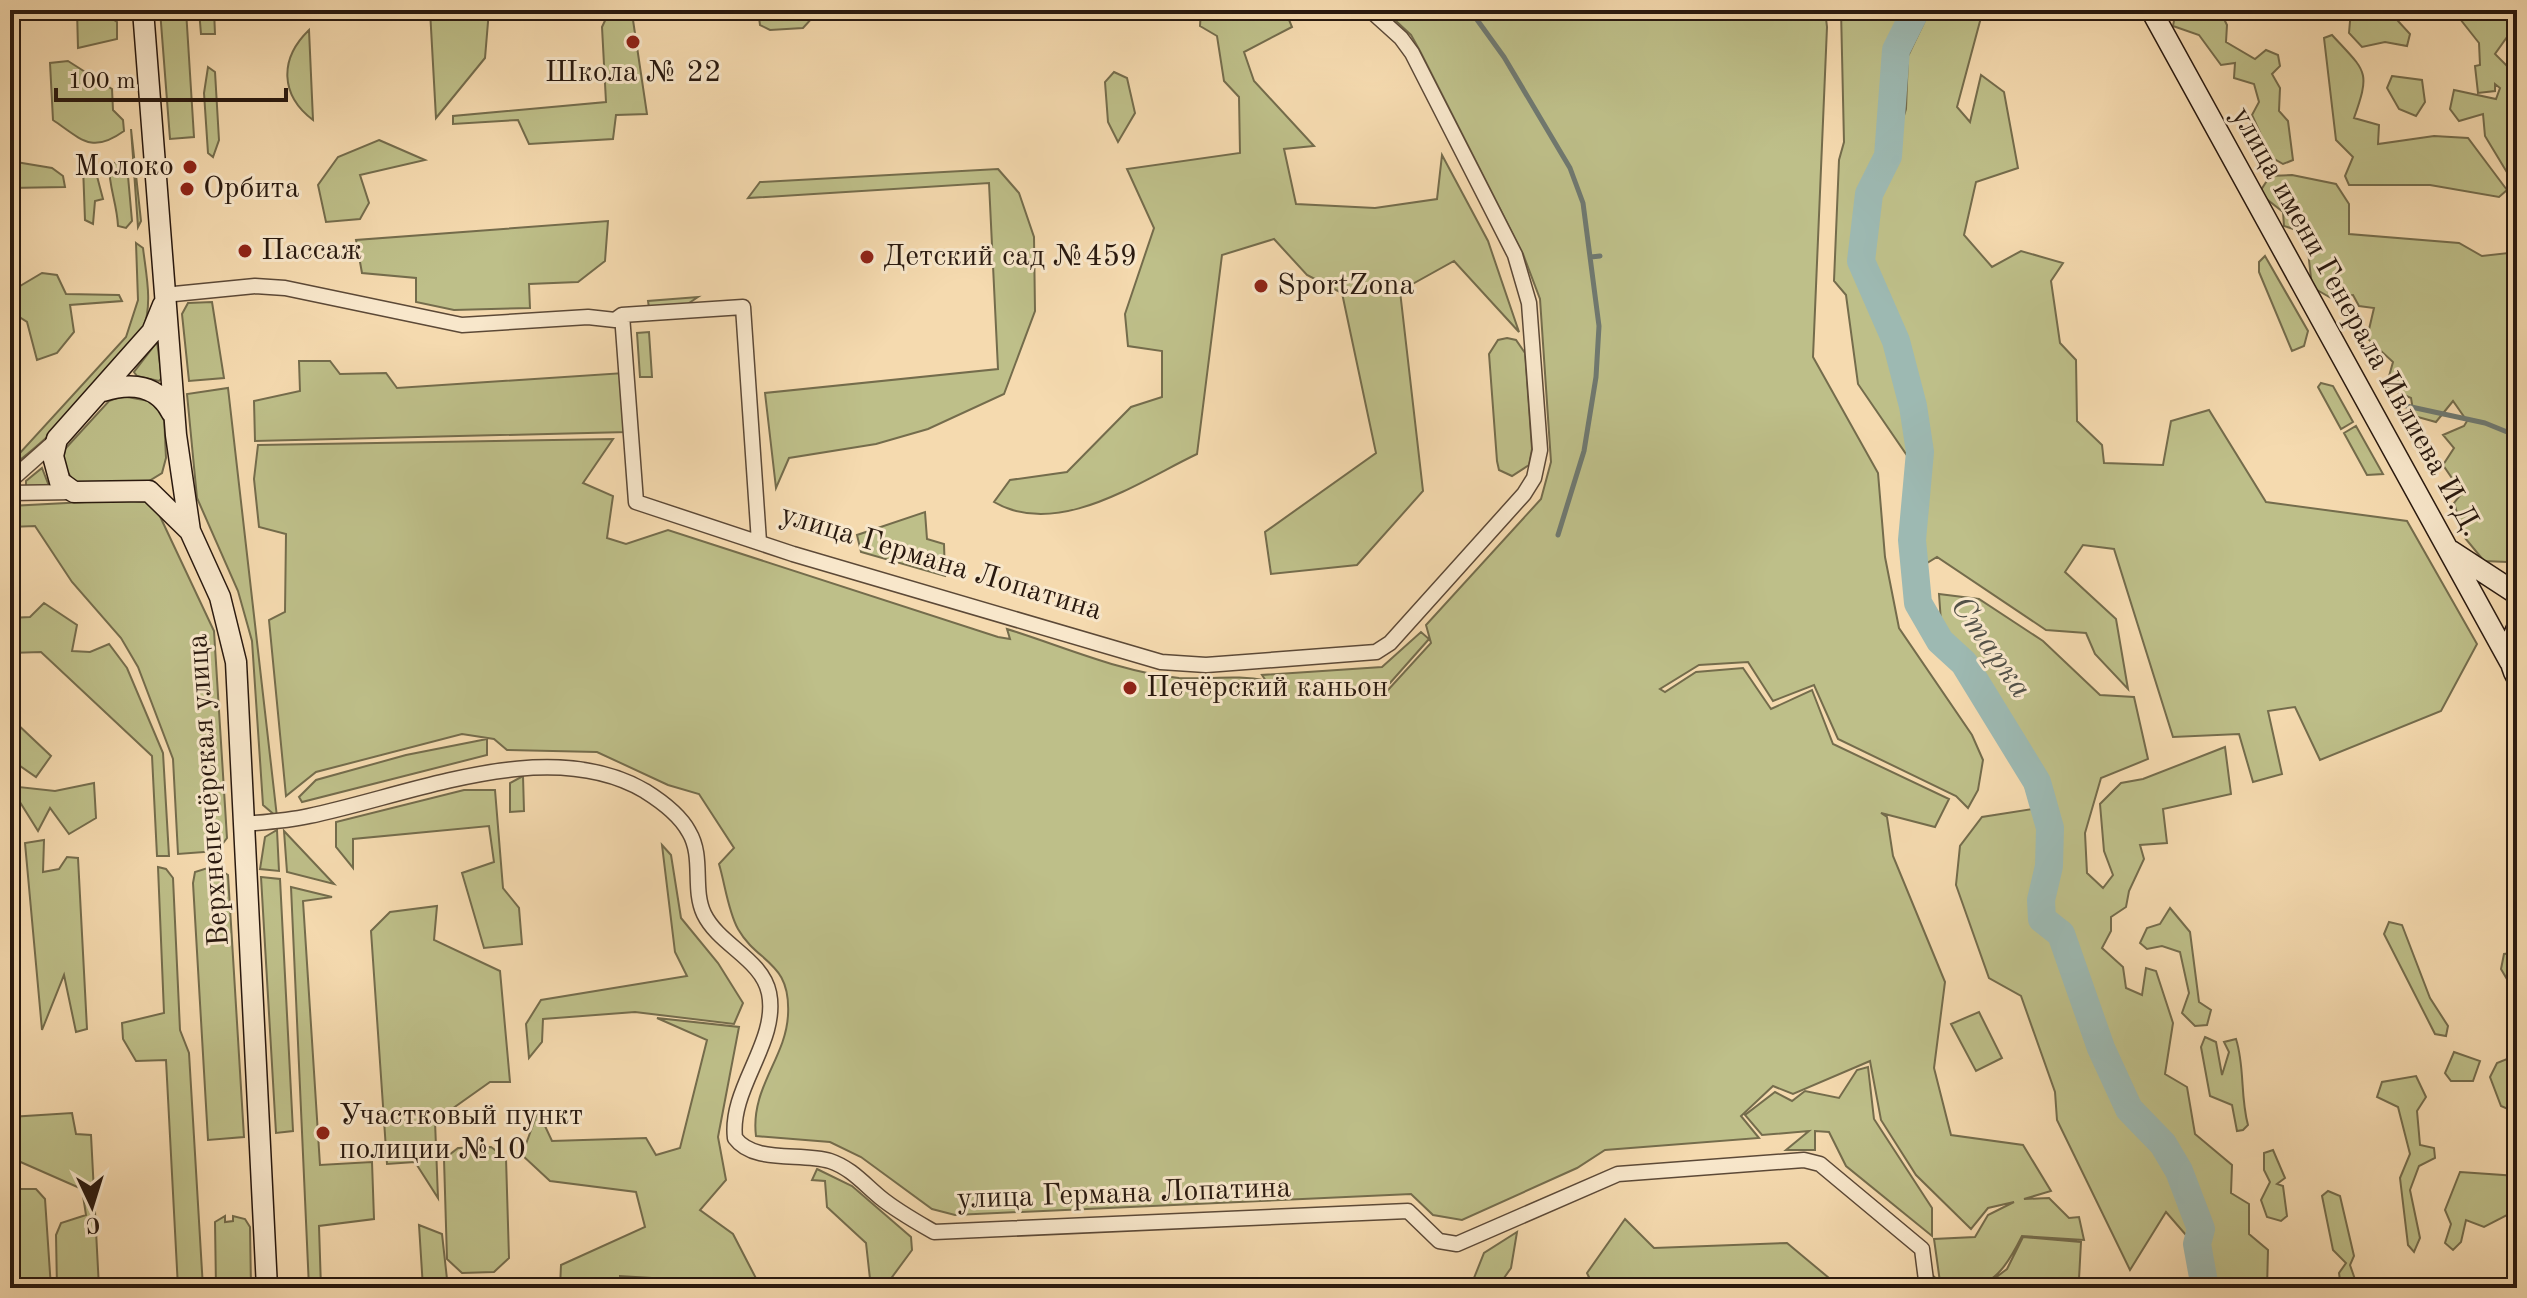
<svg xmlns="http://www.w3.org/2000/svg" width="2527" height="1298" viewBox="0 0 2527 1298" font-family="'Old Standard TT',serif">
	<rect width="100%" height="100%" fill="#f5daaf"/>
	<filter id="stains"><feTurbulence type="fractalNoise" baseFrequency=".0025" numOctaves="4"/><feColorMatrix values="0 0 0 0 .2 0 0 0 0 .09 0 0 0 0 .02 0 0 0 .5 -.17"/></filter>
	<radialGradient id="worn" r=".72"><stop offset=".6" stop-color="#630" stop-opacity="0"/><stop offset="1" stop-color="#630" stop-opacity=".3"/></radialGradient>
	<path fill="#bebf89" stroke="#746c4c" stroke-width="2" d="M77 10H99L117 22V39L78 48Z
		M160 10H186L194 137 170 139Z
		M199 10H214L215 34H201Z
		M430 10H489L485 58 436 118Z
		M610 10H623L633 20 647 114 616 115 613 139 529 144 518 120 453 124V116L606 102 602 27Z
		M758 10H813L814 16 803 28 770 30 760 25Z
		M1201 10H1285L1292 27 1244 52 1254 81 1314 146 1284 149 1296 204 1375 208 1437 199 1442 155 1488 241 1519 332 1454 261 1400 291 1423 491 1357 565 1271 574 1265 532 1376 453 1342 293 1307 275 1274 239 1222 255 1197 454C1138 482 1058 539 994 502L1010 480 1067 472 1131 407 1162 397V351L1128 346 1125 314 1154 228 1127 169 1240 153 1239 97 1224 81 1217 36 1200 26Z
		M1384 10H1825L1827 27 1813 357 1878 473 1885 557 1899 628 1972 735 1983 760 1978 790 1968 808 1956 796 1838 739 1814 685 1773 701 1748 662 1699 665 1660 689 1665 692 1696 672 1743 668 1771 709 1812 690 1833 744 1949 799 1935 827 1881 813 1887 817 1893 856 1945 982 1934 1068 1951 1135 2023 1145 2051 1191 2024 1199 2049 1198 2069 1218 2079 1217 2084 1240 2022 1236C1993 1294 1980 1288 1920 1288V1264L1940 1282 1934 1239 1975 1237 1988 1215 2014 1202 1988 1208 1971 1229 1916 1175 1881 1120 1870 1061 1793 1094 1773 1086 1741 1116 1759 1138 1605 1150 1577 1168 1462 1220 1433 1215 1411 1194 955 1215 932 1209 861 1157 830 1142 756 1136C750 1088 786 1058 788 1015 791 961 758 964 738 929 728 911 725 884 719 864L734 848 699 794 668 785 597 752 507 750 494 739 462 734 316 772 286 796 269 620 285 612 286 534 259 527 254 479 258 445 613 439 583 483 613 496 607 538 626 544 668 530 998 637 1010 639 1007 629C1062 646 1123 673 1179 678 1209 680 1237 674 1266 681L1262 675 1382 667 1421 632 1429 639 1390 683 1325 695 1388 690 1431 643 1426 625 1541 499 1551 462 1540 299 1523 254 1420 51 1411 35Z
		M1841 10H1907L1892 44 1881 157 1862 194 1856 259 1865 283 1872 273 1868 246 1882 185 1906 109 1908 56 1930 10H1983L1957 107 1970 122 1981 75 2004 92 2018 168 1976 182 1964 235 1992 267 2021 251 2063 263 2051 281 2060 343 2076 360 2077 421 2102 445 2104 463 2163 465 2171 421 2209 410 2266 502 2407 521 2477 644 2441 711 2320 760 2295 707 2268 711 2282 774 2253 782 2239 734 2173 737 2114 549 2083 545 2065 572 2116 619 2128 689 2095 654 2086 633 2046 630 1937 557 1919 568 1921 501 1908 457 1858 384 1846 295 1834 281 1839 160 1844 142Z
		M2176 10H2224L2221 13 2227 25 2226 42 2255 59 2266 50 2278 55 2280 66 2272 74 2280 88 2279 111 2288 121 2293 160 2283 164 2271 157 2252 115 2259 102 2254 84 2234 78 2235 63 2221 65 2199 35 2173 26Z
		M2351 10H2388L2410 34 2407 46 2385 42 2362 47 2349 33Z
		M2453 10H2517V23L2495 54 2517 76V189L2485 136 2483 114 2459 121 2450 109 2454 90 2496 99 2500 88 2495 84V91L2478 93 2475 66 2480 65 2479 43Z
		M309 30 313 120C280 95 279 59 309 30Z
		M2332 35C2366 72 2371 70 2354 118L2379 125 2378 144 2434 136 2468 138 2507 190 2499 197 2430 185H2349L2345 176 2353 157 2336 140 2324 38Z
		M68 61 112 89 113 110 123 120 124 131C92 154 82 140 53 120L50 63Z
		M208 67 215 72 219 140 213 157 208 153 204 93Z
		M1114 72 1127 78 1135 113 1118 142 1108 122 1105 82Z
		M2392 76 2422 80 2425 102 2416 116 2399 109 2387 88Z
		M131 129 141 221 138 227Z
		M379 140 425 160 360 175 369 203 360 219 326 222 318 185 338 157Z
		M10 161 52 168 63 176 65 187 10 188Z
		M93 161 103 199 95 201 93 224 85 220 83 166Z
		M109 162 127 165 132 221 126 228 118 226C117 203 108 185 109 162Z
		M998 169 1019 193 1034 237 1035 311 1004 394 928 429 876 444 789 458 776 488 765 393 998 369 989 183 748 198 760 182Z
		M2292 175 2336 184 2349 204V234L2459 243 2482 256 2517 252V553L2507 562 2484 561 2465 538 2454 503 2462 493 2443 465 2454 448 2443 435 2464 426 2467 421 2453 401 2436 422 2414 416 2411 398 2386 387 2393 362 2367 338 2374 308 2359 306 2353 295 2331 298 2312 287 2306 233 2284 226 2283 212 2259 193 2270 176Z
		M608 221 605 261 578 282 529 284 530 308 454 310 416 302V278L362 273 356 240Z
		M136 243 143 248C146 274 153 304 143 329 131 360 40 448 10 467V458L20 453 126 337 138 300Z
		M2265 256 2308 331 2304 346 2292 351 2259 272V262Z
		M42 273 57 275 66 294 119 295 122 301 70 305 74 332 57 353 37 360 27 322 10 311V292Z
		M698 297 686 305 649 308 648 301Z
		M212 302 224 378 189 381 182 314 188 303Z
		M649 332 652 377H640L637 333Z
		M1507 338 1516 340 1525 353 1532 449 1529 465 1512 476 1499 470 1497 461 1489 354 1498 340Z
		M157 342 162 378 159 381 137 376 134 372Z
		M299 361H330L340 374 386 373 397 388 624 373 627 432 255 441 254 401 300 391Z
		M2321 383 2333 386 2353 422 2341 429 2318 387Z
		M228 388 277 817 263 805 252 641 238 591 197 498 187 394Z
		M122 396 149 401 164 415 166 458 162 473 149 481 80 484C67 477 61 463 65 449L109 401Z
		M2356 426 2383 474 2367 475 2344 433Z
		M42 468 49 486 26 487V481Z
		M124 500 146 502 157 510 214 631 227 838 217 851 178 854 173 759 138 667 121 638 72 582 35 526 10 527V506Z
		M925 512 927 539 944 544 945 576 861 552 857 535Z
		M1939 594 1979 599 2043 641 2100 695 2134 697 2148 759 2101 778 2085 833 2087 873 2103 888 2113 875 2104 851 2100 804 2121 783 2143 779 2225 747 2231 794 2163 809 2167 843 2140 845 2144 859 2129 891 2126 907 2111 917V931L2102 948 2123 967 2126 988 2142 995 2146 968 2156 971 2173 1023 2165 1074 2187 1087 2195 1134 2232 1165 2231 1193 2249 1204V1234L2268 1250 2267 1288H2196L2186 1235 2166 1212 2130 1270 2057 1120 2055 1092 2021 996 1989 978 1956 885 1960 846 1982 817 2033 809 2014 754 1942 636Z
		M44 603 77 625 72 651 90 652 109 644 127 668 163 753 169 856H157L152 756 41 652 10 653V618L30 617Z
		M10 721H14L51 756 36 777 10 759Z
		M487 739V755L302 802 299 797 316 780 406 755Z
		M523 776 524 811 510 812V783Z
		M94 783 96 818 69 834 50 808 38 831 18 799H10V786L55 791Z
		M464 790H495L503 888 519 908 522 944 484 948 462 873 494 862 489 826 353 839V868L336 847V822Z
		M277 830 279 871 260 869 265 837Z
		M284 831 334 884 287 872Z
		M44 840 43 872 59 869 67 857 78 858 87 1029 76 1032 64 975 42 1030 25 843Z
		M662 845 671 855 681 918 718 963 743 1003 734 1024 635 1012 543 1019 542 1042 529 1058 526 1024 541 1000 687 976 675 952Z
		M214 866 228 875 244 1137 208 1140 193 883 195 872Z
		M158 867 166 869 173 878 180 1030 189 1053 203 1288H178L166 1060 136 1061 123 1039 122 1023 164 1013Z
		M261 877 280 879 293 1131 276 1133Z
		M10 887 17 989 10 1001Z
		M291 887 332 897 303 901 320 1165 372 1162 374 1219 319 1226 321 1288H309Z
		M437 906 434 940 500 971 510 1082H490L435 1121 438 1198 415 1162 387 1164 371 931 390 912Z
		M2170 908 2190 932 2199 1002 2211 1010 2207 1025 2195 1026 2182 1013 2189 993 2180 952 2162 946 2147 949 2140 943 2147 928 2160 924Z
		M2389 922 2402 925 2430 998 2448 1026 2446 1036 2435 1034 2384 934Z
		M2511 953 2517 969V996L2501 969 2504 954Z
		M1979 1012 2002 1058 1976 1071 1951 1024Z
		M657 1018 739 1027 718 1137 726 1180 700 1210 733 1234 761 1288H675L668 1279 620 1276V1288H560L561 1265 645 1227 636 1192 550 1181 522 1155 538 1111 552 1141 646 1138 656 1155 680 1148 707 1040Z
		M2205 1037 2216 1042 2222 1075 2229 1052 2224 1042 2236 1039C2245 1067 2240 1096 2248 1125L2243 1130 2237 1131 2232 1105 2210 1096 2201 1047Z
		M2454 1052 2480 1061 2473 1081H2451L2445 1073Z
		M2517 1055V1113L2501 1106 2490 1077 2497 1063Z
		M1868 1067 1874 1119 1932 1208V1236L1846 1166 1829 1132 1815 1131V1150H1786L1809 1131 1762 1135 1745 1115 1775 1092 1792 1101 1805 1091 1839 1098 1857 1070Z
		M2416 1076 2426 1097 2417 1111 2420 1145 2434 1148 2435 1158 2419 1166 2410 1190 2420 1238 2414 1252 2408 1245 2400 1178 2410 1154 2398 1107 2377 1097 2382 1082Z
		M72 1113 76 1134 91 1135 99 1288H57L56 1235 61 1223 86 1215 82 1189 16 1160 10 1165V1117Z
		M491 1147 506 1158 509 1258 494 1272 462 1273 447 1259 444 1159 458 1148Z
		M2273 1150 2285 1178 2277 1184 2283 1186 2287 1216 2281 1221 2267 1217 2261 1200 2270 1182 2264 1170V1153Z
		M817 1169 852 1186 911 1237 912 1250 884 1288H871L866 1243 827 1207 825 1181 812 1180Z
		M2460 1172 2517 1176V1210L2484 1227 2466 1220 2461 1242 2453 1250 2445 1243 2451 1224 2445 1210Z
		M10 1189H36L45 1199 51 1288H10Z
		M2328 1191 2340 1196 2354 1256 2350 1265 2358 1288H2341L2339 1273 2346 1263 2333 1250 2322 1196Z
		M225 1216V1222L233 1221V1216L245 1219 250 1227 251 1288H216L215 1222Z
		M1625 1219 1654 1248 1787 1243 1829 1278 1830 1288H1594L1587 1273Z
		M419 1225 442 1234 448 1288H423Z
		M1517 1232 1511 1268 1497 1288H1470L1484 1253Z
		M2023 1237 2081 1242 2079 1279 2085 1288H1982L2007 1269Z"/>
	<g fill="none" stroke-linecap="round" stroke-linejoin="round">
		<path stroke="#6f7971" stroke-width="5" d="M1470 10 1504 57 1570 168 1583 203 1599 326 1596 377 1584 451 1558 535
			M1591 257 1600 256
			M2402 405 2485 423 2517 436"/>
		<path stroke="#9db9b2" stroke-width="28" d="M1916 10 1896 50 1888 156 1869 194 1861 261 1896 341 1913 406 1920 452 1912 540 1918 603 1940 641 1964 663 2037 782 2050 828 2049 866 2041 900 2042 919 2061 934 2101 1048 2129 1109 2163 1144 2179 1171 2201 1229 2197 1244 2205 1288"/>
		<defs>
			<path id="street" d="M164 295 255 286 285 288 462 325 588 317 615 320 622 315 743 307 759 542
				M622 315 636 502 793 554 1161 662 1206 665 1376 652 1390 643 1524 494 1534 478 1540 450 1529 303 1515 255 1412 53 1401 38 1370 10
				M10 481 54 442
				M10 493 74 492
				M243 824C266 822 287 821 309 816 411 795 548 734 645 791 661 801 680 815 689 832 704 857 692 889 704 914 719 945 762 959 769 993 779 1042 729 1088 735 1138 754 1164 801 1152 830 1161 851 1168 864 1184 881 1198 897 1211 915 1221 934 1232L1408 1211 1439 1241 1457 1244 1618 1174 1804 1160 1820 1164 1922 1249 1927 1288"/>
			<path id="secondary" d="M143 10 176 435 190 531 220 597 236 662 267 1288
				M2151 10 2510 662
				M163 305 152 332 57 439 53 456 60 482 74 492 149 491 190 531
				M103 391C132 382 158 385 172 413
				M2451 551 2517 594
				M2517 628C2509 645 2507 661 2517 678"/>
		</defs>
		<use href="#street" stroke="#5c4937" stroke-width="17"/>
		<use href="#secondary" stroke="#29190f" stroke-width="23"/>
		<use href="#street" stroke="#f8e7cb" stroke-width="14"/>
		<use href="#secondary" stroke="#f8e7cb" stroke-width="20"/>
	</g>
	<g fill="#8f2418" stroke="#f8e7cb" stroke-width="3">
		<circle cx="633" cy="42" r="8"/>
		<circle cx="190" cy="167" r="8"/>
		<circle cx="187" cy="189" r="8"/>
		<circle cx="245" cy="251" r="8"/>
		<circle cx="867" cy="257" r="8"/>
		<circle cx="1261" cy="286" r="8"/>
		<circle cx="1130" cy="688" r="8"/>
		<circle cx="323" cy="1133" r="8"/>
	</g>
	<g text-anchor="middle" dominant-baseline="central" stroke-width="6" stroke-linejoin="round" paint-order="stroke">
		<g font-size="30" fill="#29190f" stroke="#f8e7cb" text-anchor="start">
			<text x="633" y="73" text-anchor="middle">Школа № 22</text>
			<text x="174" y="167" text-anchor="end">Молоко</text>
			<text x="203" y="189">Орбита</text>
			<text x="261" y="251">Пассаж</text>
			<text x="883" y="257">Детский сад №459</text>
			<text x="1277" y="286">SportZona</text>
			<text x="1146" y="688">Печёрский каньон</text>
			<text x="339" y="1116">Участковый пункт<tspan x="339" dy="34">полиции №10</tspan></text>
		</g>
		<g font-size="30" fill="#29190f" stroke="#f8e7cb">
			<text transform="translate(2356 322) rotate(61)">улица имени Генерала Ивлиева И.Д.</text>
			<text transform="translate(941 563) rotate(17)">улица Германа Лопатина</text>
			<text transform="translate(209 790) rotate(-94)">Верхнепечёрская улица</text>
			<text transform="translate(1124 1194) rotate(-2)">улица Германа Лопатина</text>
		</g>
		<g font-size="32" font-style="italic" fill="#525148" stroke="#f8e7cb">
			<text transform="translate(1990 648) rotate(55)">Старка</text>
		</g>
	</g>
	<rect width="2527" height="1298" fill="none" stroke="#f5daaf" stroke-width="40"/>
	<rect x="12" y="12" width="2503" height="1274" fill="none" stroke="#29190f" stroke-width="4"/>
	<rect x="20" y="20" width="2487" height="1258" fill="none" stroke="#29190f" stroke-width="2"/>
	<g transform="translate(92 1206) rotate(176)" stroke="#f8e7cb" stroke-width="6" paint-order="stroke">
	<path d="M0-6L14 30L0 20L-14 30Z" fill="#29190f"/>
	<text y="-12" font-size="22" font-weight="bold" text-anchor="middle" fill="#29190f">С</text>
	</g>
	<path d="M56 88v12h230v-12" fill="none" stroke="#29190f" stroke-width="4"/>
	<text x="68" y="88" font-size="24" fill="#29190f" stroke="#f8e7cb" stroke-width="6" paint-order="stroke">100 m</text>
	<rect width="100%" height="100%" filter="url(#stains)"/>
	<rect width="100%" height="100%" fill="url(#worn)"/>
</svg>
